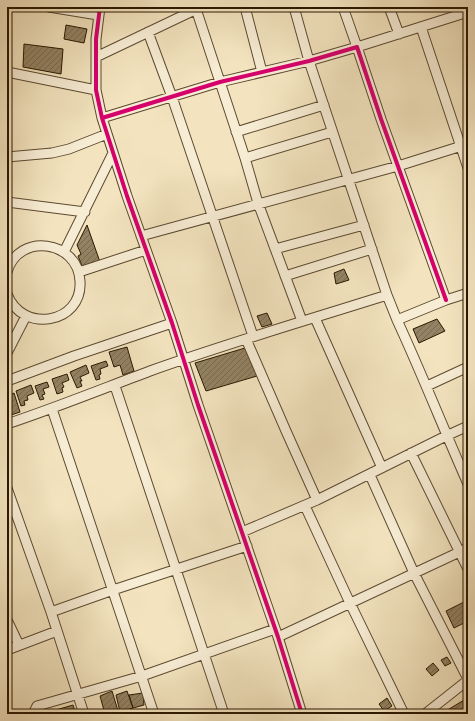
<svg xmlns="http://www.w3.org/2000/svg" width="475" height="721" viewBox="0 0 475 721" font-family="'Sorts Mill Goudy',serif">
	<defs>
		<pattern id="building-hatch" width="6" height="6" patternUnits="userSpaceOnUse"><rect width="6" height="6" fill="#938263"/><path d="M-1 1l2-2M0 6l6-6M5 7l2-2" fill="none" stroke="#78694f"/></pattern>
	</defs>
	<rect width="100%" height="100%" fill="#f3e4bf"/>
	<filter id="stains"><feTurbulence type="fractalNoise" baseFrequency=".005" numOctaves="4"/><feColorMatrix values="0 0 0 0 .2 0 0 0 0 .09 0 0 0 0 .02 0 0 0 .5 -.17"/></filter>
	<radialGradient id="worn" r=".72"><stop offset=".6" stop-color="#630" stop-opacity="0"/><stop offset="1" stop-color="#630" stop-opacity=".3"/></radialGradient>
	<path fill="url(#building-hatch)" stroke="#2a1700" d="M66 25 87 29 84 43 64 39Z
		M24 44 63 49 61 74 23 67Z
		M87 225 100 262 83 268 78 256 81 254 77 245Z
		M344 269 349 280 336 284 334 273Z
		M267 313 272 324 262 327 257 316Z
		M437 319 445 331 419 343 413 329Z
		M127 347 134 371 123 375 120 365 114 367 109 352Z
		M245 348 257 376 206 391 195 363Z
		M106 361 108 366 100 369 101 374 99 375 100 379 96 380 91 366Z
		M86 365 89 373 80 377 82 381H80L82 386 77 388 70 372Z
		M67 374 69 380 62 383 64 387 62 388 63 392 57 394 52 379Z
		M47 382 49 387 43 389 45 394 42 395 44 399 40 400 35 386Z
		M31 385 34 393 27 396 28 400 24 401 25 405 21 406 16 391Z
		M14 393 20 412 11 415 7 405V396Z
		M468 600V621L454 628 446 611Z
		M447 657 451 663 445 666 441 660Z
		M433 663 439 670 432 676 426 669Z
		M112 691 119 714H105L100 696Z
		M127 691 133 708 120 712 116 695Z
		M143 693 144 705 133 708 129 695Z
		M387 698 392 706 384 711 379 704Z
		M464 700 468 707V714H441Z
		M73 705 76 714H57L56 710Z"/>
	<g fill="none" stroke-linecap="round" stroke-linejoin="round">
		<defs>
			<path id="minor" d="M49 7 98 15
				M100 7 96 39V90L102 118 127 196 172 323 198 405 278 637 302 714
				M245 7 262 72
				M294 7 309 61 387 295 397 320
				M343 7 357 47 468 12
				M389 7 399 34
				M196 9 245 158 258 203 302 321
				M421 27 468 168
				M148 32 172 97 253 336
				M96 57 201 7
				M7 72 96 90
				M102 118 220 82 309 61 357 47 381 119 446 300
				M236 132 324 105
				M7 157 52 153 69 149 107 134
				M245 158 332 132
				M7 202 85 212
				M141 236 398 166 468 144
				M275 249 364 225
				M64 252 113 153
				M7 272C18 232 78 240 80 281 83 324 22 334 7 294
				M79 272 146 250
				M285 276 372 249
				M468 293 446 300 397 320C422 374 444 430 468 484
				M315 318 382 468
				M246 339 286 431 317 500
				M7 353 26 316
				M7 381 74 356 172 323
				M115 386 224 714
				M427 386 468 367
				M52 409 154 714
				M7 424C55 408 102 389 150 371 228 343 308 320 387 295
				M411 453 468 569
				M370 475 414 573 468 679
				M7 488 51 612 84 714
				M305 506 350 603 404 714
				M242 532 317 500 446 436 468 426
				M51 612 113 590 247 546
				M7 620 19 645
				M278 637 468 548
				M7 650 57 631
				M33 714 37 706 142 676 275 629
				M425 714 468 680"/>
		</defs>
		<use href="#minor" stroke="#5c4a30" stroke-width="11"/>
		<use href="#minor" stroke="#f7edd5" stroke-width="9"/>
		<defs>
			<path id="cycleway" d="M100 7 96 39V90L102 118 127 196 172 323 198 405 278 637 302 714
				M102 118 220 82 309 61 357 47 381 119 446 300"/>
		</defs>
		<use href="#cycleway" stroke="#f7edd5" stroke-width="6"/>
		<use href="#cycleway" stroke="#d6006c" stroke-width="4"/>
	</g>
	<rect width="475" height="721" fill="none" stroke="#f3e4bf" stroke-width="24"/>
	<rect x="8" y="8" width="459" height="705" fill="none" stroke="#2a1700" stroke-width="2"/>
	<rect x="12" y="12" width="451" height="697" fill="none" stroke="#2a1700"/>
	<rect width="100%" height="100%" filter="url(#stains)"/>
	<rect width="100%" height="100%" fill="url(#worn)"/>
</svg>
